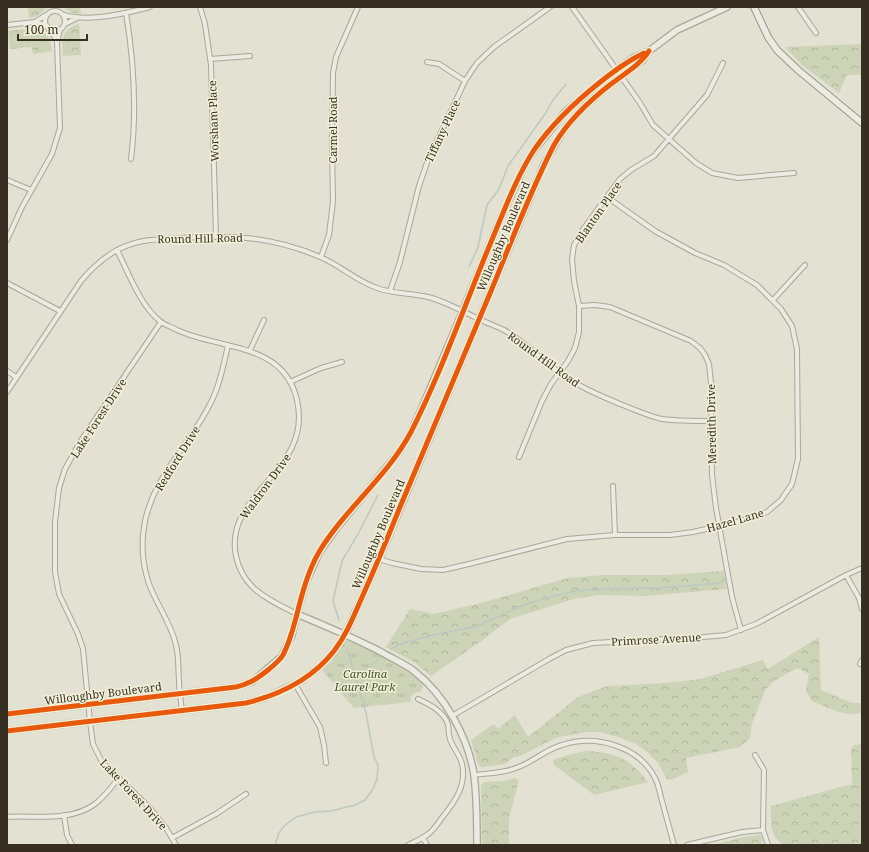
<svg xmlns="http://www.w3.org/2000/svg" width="869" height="852" viewBox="0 0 869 852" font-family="'Noto Serif',serif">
	<defs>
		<pattern id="forest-crowns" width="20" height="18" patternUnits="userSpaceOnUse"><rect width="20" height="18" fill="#cdd3b6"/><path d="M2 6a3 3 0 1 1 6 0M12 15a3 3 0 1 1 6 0" fill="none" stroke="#b1b59c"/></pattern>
		<pattern id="park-tufts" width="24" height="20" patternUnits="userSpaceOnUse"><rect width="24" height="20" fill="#cdd3b6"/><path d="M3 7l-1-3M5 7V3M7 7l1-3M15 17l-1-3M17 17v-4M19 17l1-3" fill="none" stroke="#b1b59c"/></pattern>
	</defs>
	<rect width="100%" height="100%" fill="#e3e1d2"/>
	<path fill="url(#forest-crowns)" d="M28 7H46C42 14 36 17 29 18Z
		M63 7H80L81 13C73 14 69 12 63 7Z
		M79 24 81 55 63 56C62 41 61 29 79 24Z
		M34 28C47 30 51 39 52 51L33 54 32 47 10 49 8 31Z
		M862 44V75H847L839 93 802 65 785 47Z
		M724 571 727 589 645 596 598 595 574 599 510 619 480 642 431 676 414 662 386 647 410 609 434 614 485 602 568 578 602 575H666Z
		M819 637 821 690 852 703H862V713L849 714 838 712 812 701 806 691 809 674 797 668 774 681 766 689 752 723 750 738 740 747 686 758 688 772 671 780 667 779 658 763 646 751 636 744 615 736 600 732H587L558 737 522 755 512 758 505 764 481 767 478 764 471 740 494 724 498 729 515 715 528 737 578 697 607 686 666 683 700 679 763 660 768 669Z
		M862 744V845H783C769 833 771 823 771 806L852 784 851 748 854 745Z
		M587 751C617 753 629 758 648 782L594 795 554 765 553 760 568 755Z
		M516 778 519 781 509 818V845H482L481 785 484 782 503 781Z
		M760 835 762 837 761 845H712L744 837Z"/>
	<path fill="url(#park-tufts)" d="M347 641H350C376 653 403 664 424 684L420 692H416L411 696 410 702 354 708 321 669 342 645Z"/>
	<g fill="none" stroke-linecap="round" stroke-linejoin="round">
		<path stroke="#bbc9c3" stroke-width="1.5" d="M469 267 478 247 487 205 499 189 508 166 545 114 553 100 566 84
			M339 620 333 601 342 561 358 534 378 495
			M390 649 407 642 433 635 478 626 523 605 550 597 576 591 604 589 660 588 720 583
			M355 677 380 658
			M275 845 279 833 284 826 296 817 315 812 331 811 355 805 365 800 373 789 377 779 378 765 374 757 366 713 347 648"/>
		<defs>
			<path id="minor" d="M200 7 205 24 211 65 216 236
				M572 7 640 103 653 125 696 163 712 173 738 178 794 173
				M798 7 816 33
				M45 21a10 10 0 1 1 20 0a10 10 0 1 1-20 0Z
				M126 13C134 62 137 111 131 159
				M64 15C91 22 123 14 150 7
				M35 22 46 15
				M65 24 77 18
				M7 25 35 22 47 26
				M51 30 57 42
				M210 59 250 56
				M427 62 439 64 465 81
				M7 180 31 190
				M7 240 22 207 52 154 60 128 57 43 60 30
				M117 250C128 272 141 307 161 322 165 325 172 327 177 330 220 350 284 342 297 400 313 470 229 490 235 550 240 588 267 599 297 614
				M321 257 329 235 333 201 332 147 333 73 336 57 358 7
				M7 283 60 311
				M390 291 400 262 419 186 428 160 465 81 477 63 494 47 550 7
				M773 300 805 265
				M579 306 595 305 610 307 691 341 700 348 705 355 709 364 711 383 712 475 716 508 732 597 741 630
				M161 322 80 442 65 469 59 488 55 522V572L59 594 78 634 83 649 90 722 93 744 102 762 150 808 166 828 176 845
				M250 350 264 320
				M7 371 16 377
				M290 382 321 368 342 362
				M7 392 81 281C91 269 103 258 117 250 139 239 157 239 181 238 232 235 271 236 320 257 340 265 356 281 377 288 394 294 411 293 428 297 445 301 463 312 479 319 487 323 496 326 504 330 524 341 540 359 559 372 577 386 599 395 620 404 633 409 648 416 662 419 678 421 695 421 711 421
				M519 457 542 401 551 384 568 361 575 348 579 332V306L574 281 572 259 574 245 584 228 620 179 631 170 654 156 707 95 723 63
				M613 486 615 535
				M379 559 392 563 421 569 443 570 469 564 567 539 615 535H670L693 532 740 521 767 512 781 500 792 484 798 459 797 349 792 326 781 309 757 285 724 265 695 253 655 231 607 197
				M846 575 859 598 862 609
				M860 664 862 660
				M295 684 320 727 324 745 326 763
				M182 711C181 701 179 691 179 681 178 669 179 657 176 645 171 623 157 605 149 584 143 566 141 546 144 527 151 477 193 443 213 398 221 381 224 363 228 345
				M452 716 549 659 566 650 593 643 704 637 726 635 756 624 846 575 862 568
				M755 755 764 770 763 830 768 845
				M474 775C490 773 506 773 521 766 535 760 547 749 562 745 596 734 640 746 656 780 659 787 660 794 662 801 666 816 670 830 674 845
				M64 815 67 835 72 845
				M7 817C35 815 71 822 95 804 104 797 111 788 118 779
				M172 838 216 814 246 794
				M423 838 427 845
				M408 845C415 842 421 839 427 835 433 831 437 825 441 819 454 803 467 786 462 764 460 755 453 748 450 739 448 734 449 729 448 724 443 711 429 704 418 699
				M687 845 742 832 763 830"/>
			<path id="tertiary" d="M297 614C325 626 355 638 383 653 393 659 405 664 414 671 445 695 468 737 474 775 477 798 477 822 477 845
				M7 714 236 687 252 682 282 656 292 635 297 614 306 582 319 553 336 529 399 452 410 434 421 410 454 332 502 215 524 167 535 149 566 111 616 70 633 58 649 51 677 30 727 7
				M7 731 246 703 265 698 301 681 318 668 333 653 345 635 379 559 515 233 544 164 556 143 566 127 582 109 606 88 643 60 649 51"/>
			<path id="secondary" d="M754 7 768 37 777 50 798 70 862 123"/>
		</defs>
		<use href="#minor" stroke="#a9a69a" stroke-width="6"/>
		<use href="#tertiary" stroke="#a9a69a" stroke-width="8"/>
		<use href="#secondary" stroke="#99968a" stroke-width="8"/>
		<use href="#minor" stroke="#ecebe2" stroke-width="4"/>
		<use href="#tertiary" stroke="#ecebe2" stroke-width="5.5"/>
		<use href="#secondary" stroke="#ecebe2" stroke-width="6"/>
		<defs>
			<path id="cycleway" d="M7 714 236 687C241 686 246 684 250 682 259 678 278 663 283 655 290 642 293 629 297 614 302 594 308 571 319 552 345 509 387 477 411 432 442 371 465 304 491 242 504 211 516 178 534 150 552 124 574 103 599 83 613 72 627 61 644 53
				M7 731 246 703C279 695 312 679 334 651 347 634 354 615 363 595 376 566 388 537 400 507 430 435 461 363 491 291 511 242 530 192 554 145 568 121 589 101 611 84 624 74 640 65 649 51"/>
		</defs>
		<use href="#cycleway" stroke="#f2f0d9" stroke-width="8"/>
		<use href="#cycleway" stroke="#e8590c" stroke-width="5"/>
	</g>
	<g text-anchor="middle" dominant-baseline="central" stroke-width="3" stroke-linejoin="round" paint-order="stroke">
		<g font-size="11" fill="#373022" stroke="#f2f0d9">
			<text transform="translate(213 121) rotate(-92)">Worsham Place</text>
			<text transform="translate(332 130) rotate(-90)">Carmel Road</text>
			<text transform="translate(442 131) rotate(-65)">Tiffany Place</text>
			<text transform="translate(598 212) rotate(-55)">Blanton Place</text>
			<text transform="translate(503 236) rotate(-67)">Willoughby Boulevard</text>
			<text transform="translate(200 238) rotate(-1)">Round Hill Road</text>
			<text transform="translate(544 359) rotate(36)">Round Hill Road</text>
			<text transform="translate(98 418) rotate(-57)">Lake Forest Drive</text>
			<text transform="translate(711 424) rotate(-91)">Meredith Drive</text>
			<text transform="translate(177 458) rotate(-58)">Redford Drive</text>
			<text transform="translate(265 486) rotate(-54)">Waldron Drive</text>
			<text transform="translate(735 520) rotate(-16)">Hazel Lane</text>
			<text transform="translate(378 534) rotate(-67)">Willoughby Boulevard</text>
			<text transform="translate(656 639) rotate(-3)">Primrose Avenue</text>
			<text transform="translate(103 693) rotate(-7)">Willoughby Boulevard</text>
			<text transform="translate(134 794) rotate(47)">Lake Forest Drive</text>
		</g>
		<g font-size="11" font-style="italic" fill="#41512b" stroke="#f2f0d9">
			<text x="365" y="673">Carolina<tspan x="365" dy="13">Laurel Park</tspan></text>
		</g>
	</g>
	<rect width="869" height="852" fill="none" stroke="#373022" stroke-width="16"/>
	<path d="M18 34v6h69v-6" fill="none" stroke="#373022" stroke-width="2"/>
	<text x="24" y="34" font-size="12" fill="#373022" stroke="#f2f0d9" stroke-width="3" paint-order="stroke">100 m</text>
</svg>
